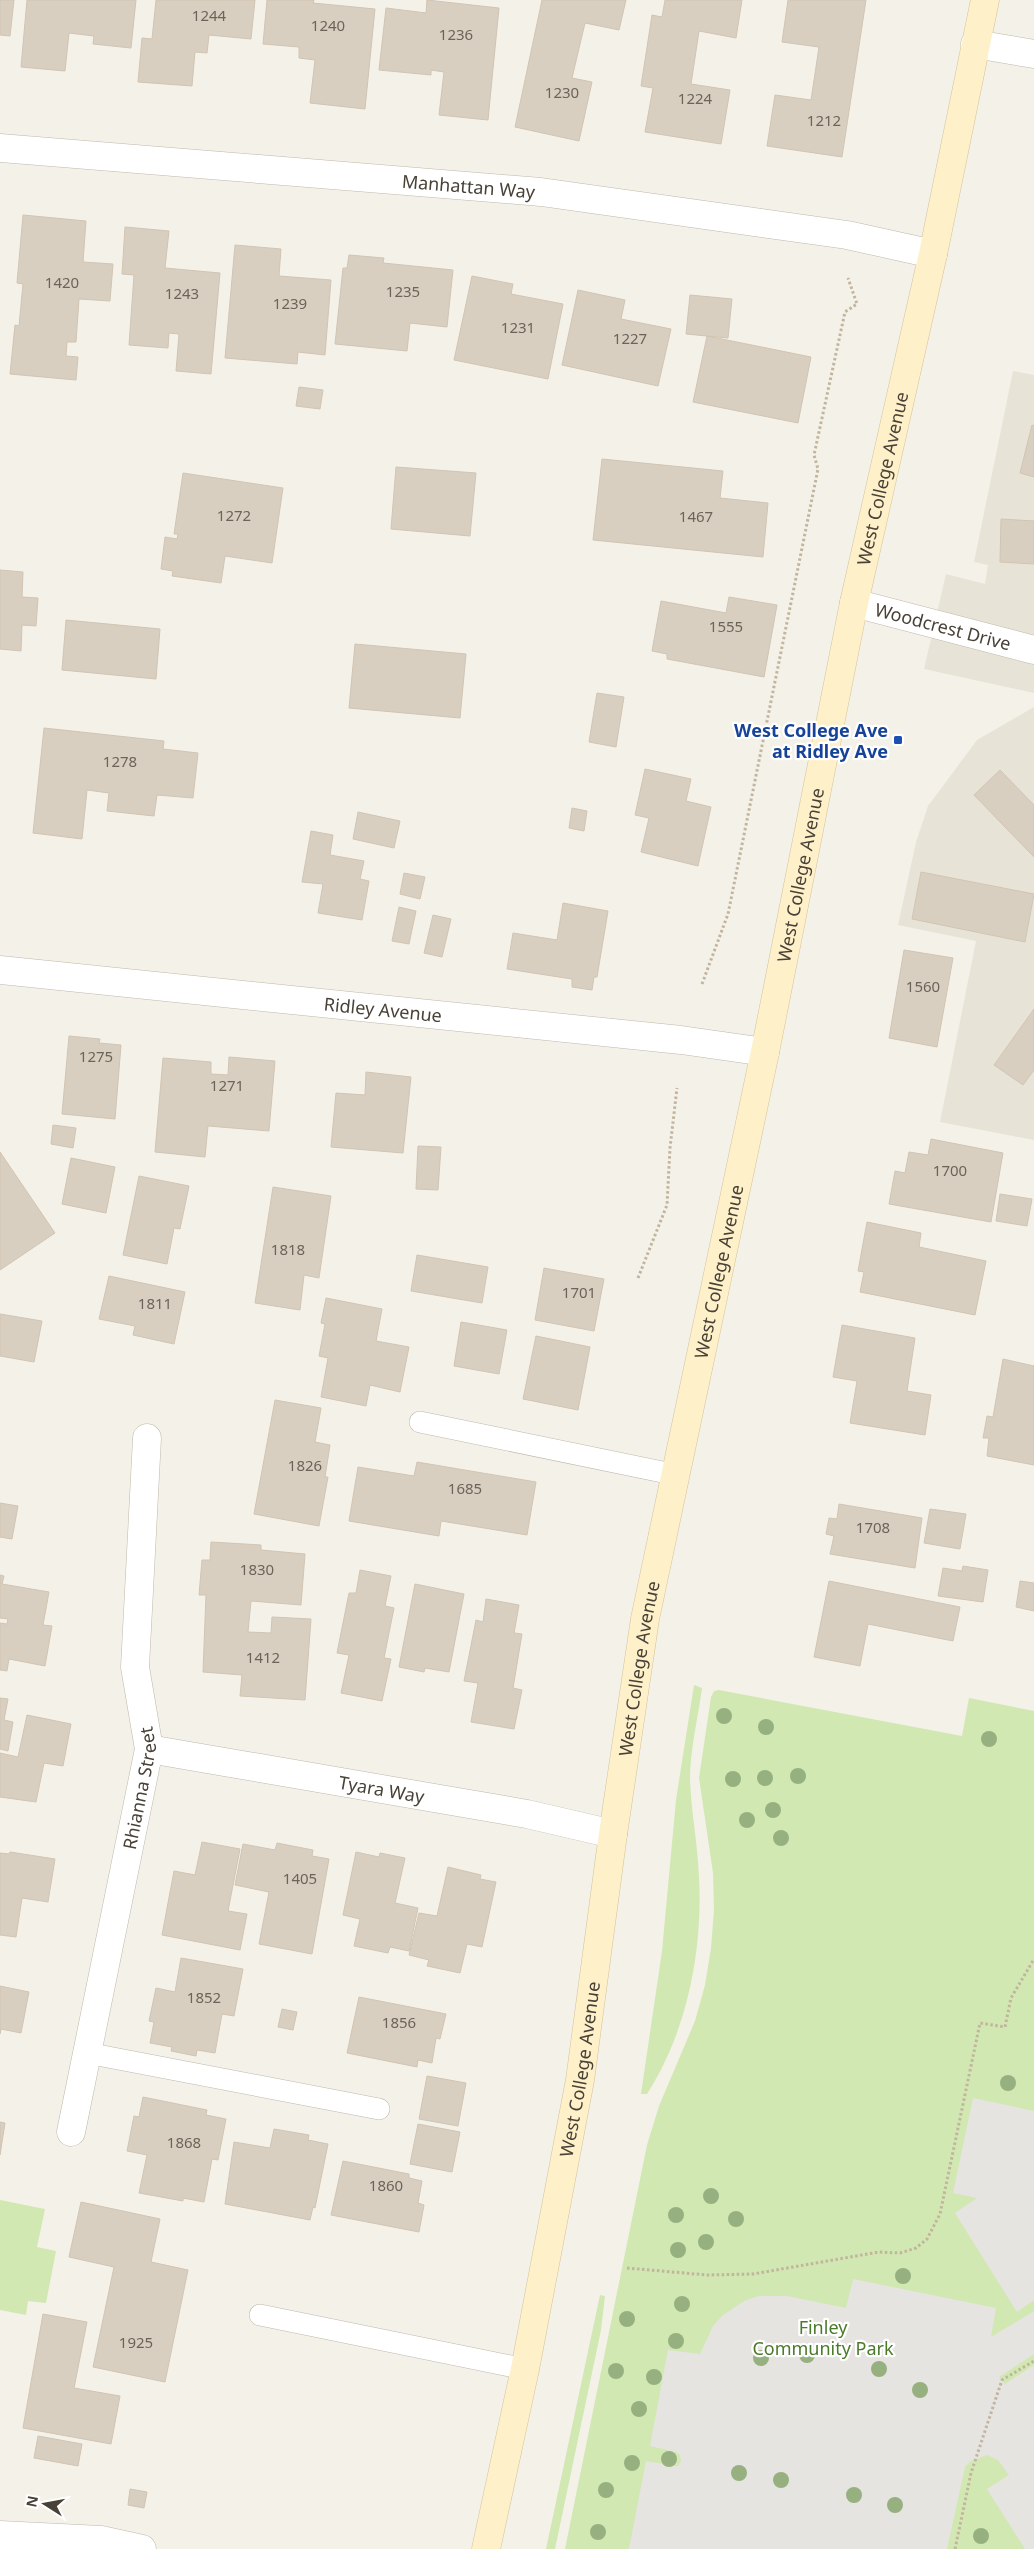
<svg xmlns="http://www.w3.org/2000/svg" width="1034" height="2549" viewBox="0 0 1034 2549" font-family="'Noto Sans',sans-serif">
	<rect width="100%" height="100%" fill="#f4f1e9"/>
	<path fill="#e8e3d7" d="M1013 371 1034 375V693L924 669 946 574 985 584 988 565 974 562Z
		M1034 707V1140L940 1122 976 941 898 925 916 842 928 806 977 740Z"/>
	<path fill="#d1e8b2" d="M694 1685 702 1688C698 1718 690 1750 690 1779 691 1812 698 1845 699 1878 703 1950 687 2032 647 2094H641L662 1951 676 1800Z
		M719 1690 962 1736 969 1698 1034 1711V2549H565L647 2145 659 2106 695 2021 705 1985 711 1948 714 1910 713 1873 699 1778 711 1697 714 1691Z
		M0 2200 45 2209 37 2247 56 2251 46 2303 28 2301 26 2315 0 2310Z
		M600 2295 605 2296 601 2330 555 2549H546Z"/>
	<path fill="#e6e4e1" d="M973 2098 1034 2111V2300L1017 2312 955 2213 977 2198 953 2193Z
		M853 2279 996 2308 991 2337 1034 2311V2354L999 2377 1005 2384 1034 2365V2549H1025L987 2489 1009 2475 998 2460 987 2455 971 2461 965 2467 947 2549H629L646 2461 674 2466H678L681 2461 680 2455 676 2452 650 2446 668 2350 700 2354 713 2326 723 2315 746 2300 759 2296H787L846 2308Z"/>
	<path fill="#d9cfc1" stroke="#d1c4b2" d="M0 0H14L10 36 0 35Z
		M27 0H136L131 48 93 44 94 36 69 33 65 71 21 67Z
		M156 0H255L251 39 209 35 207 53 195 52 192 86 138 82 142 38 152 39Z
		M267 0H314L313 3 375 9 365 109 310 103 315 60 299 58V47L263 44Z
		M427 0 499 8 488 120 439 115 444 72 431 70V75L379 70 386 8 426 13Z
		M542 0H626L619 30 585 23 572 78 592 82 579 141 515 127Z
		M665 0H742L736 38 699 31 691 84 730 90 721 144 645 132 653 88 641 86 652 15 662 17Z
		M788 0H866L842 157 767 146 775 95 811 100 819 47 782 42Z
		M23 215 86 221 83 262 113 264 110 301 79 299 76 342H67L66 356 78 357 76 380 10 374 15 325 19 326 23 284 17 283Z
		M125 227 169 231 165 268 220 273 211 374 176 371 179 334 169 333 168 348 129 345 134 275 122 274Z
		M235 245 281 249 279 276 331 280 325 355 298 352 297 364 225 358Z
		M349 255 384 258 383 263 453 270 447 327 410 323 407 351 335 344 343 268H347Z
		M472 276 513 284 511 294 563 304 548 379 454 360Z
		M578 290 625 300 621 319 671 329 658 386 562 365Z
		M690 295 732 299 728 338 686 334Z
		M707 336 811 357 798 423 693 402Z
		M299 387 323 390 320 409 296 406Z
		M1032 425 1034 426V477L1020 473Z
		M602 459 723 471 720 498 768 503 763 557 593 540Z
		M396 467 476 473 470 536 391 529Z
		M183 473 283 488 272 563 225 556 221 583 172 576 173 571 161 569 165 537 177 539 178 534H174Z
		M1001 519 1034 521V564L1000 562Z
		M0 570 23 572 22 597 38 598 36 626 22 625 21 651 0 649Z
		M729 597 777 605 764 677 667 659V654L652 651 661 601 726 613Z
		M66 620 160 629 156 679 62 670Z
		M355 644 466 654 460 718 349 708Z
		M597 693 624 697 616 747 589 742Z
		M44 728 164 741 163 749 198 753 193 798 157 795 154 816 107 811 109 793 87 790 82 839 33 833Z
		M645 769 691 779 686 801 711 807 698 866 641 852 649 818 635 815Z
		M1000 770 1034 805V857L974 795Z
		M572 808 587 811 584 831 569 828Z
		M358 812 400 821 394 848 353 839Z
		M311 831 333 835 330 855 364 861 360 879 369 881 362 920 318 913 323 884 302 882Z
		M921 872 1034 894 1025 942 912 919Z
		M404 873 425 877 420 899 400 894Z
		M563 903 608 911 597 977H594L592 990 572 987V979L507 969 513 933 557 940Z
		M399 907 416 911 409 944 392 941Z
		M433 915 451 919 442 957 424 953Z
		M904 950 953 958 937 1047 889 1038Z
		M1034 1009V1070L1023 1085 994 1065Z
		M69 1036 100 1039 99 1043 121 1045 115 1119 62 1114Z
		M229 1057 275 1061 269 1131 208 1126 205 1157 155 1152 163 1058 211 1062V1074L228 1075Z
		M366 1072 411 1077 403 1153 331 1147 336 1093 365 1095Z
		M53 1125 76 1128 73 1148 51 1144Z
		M931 1139 1003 1153 991 1222 889 1204 895 1171 905 1173 909 1152 928 1155Z
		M418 1146 441 1147 438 1190 416 1189Z
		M0 1152 55 1233 0 1270Z
		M71 1158 115 1167 106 1213 62 1204Z
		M139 1176 189 1186 180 1229 174 1228 167 1264 123 1255Z
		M273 1187 331 1196 319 1278 304 1275 300 1310 255 1303Z
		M1000 1194 1032 1199 1027 1226 996 1221Z
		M867 1222 921 1233 919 1247 986 1261 975 1315 860 1292 864 1272 858 1271Z
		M417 1255 488 1267 482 1303 411 1291Z
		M544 1268 604 1279 594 1331 535 1320Z
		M109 1276 185 1292 174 1344 133 1335 135 1326 99 1319Z
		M326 1298 382 1309 376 1341 409 1347 400 1392 370 1385 366 1406 321 1397 328 1358 319 1356 325 1324 321 1323Z
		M0 1314 42 1321 34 1362 0 1356Z
		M461 1322 507 1330 499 1374 454 1366Z
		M842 1325 915 1338 907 1391 931 1395 925 1435 850 1423 857 1381 833 1377Z
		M536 1336 590 1347 578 1410 523 1399Z
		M1003 1359 1034 1366V1465L987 1456 989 1438H983L987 1416 993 1417Z
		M275 1400 321 1408 315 1442 330 1445 325 1477H328L319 1526 254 1514Z
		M417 1462 536 1482 527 1535 441 1521 439 1536 349 1521 358 1467 414 1476Z
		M0 1503 18 1506 12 1539 0 1537Z
		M839 1504 922 1518 915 1568 830 1554 834 1536 826 1534 829 1518 837 1519Z
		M930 1509 966 1514 960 1549 924 1543Z
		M211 1542 261 1545V1550L305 1554 301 1605 251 1601 248 1632 271 1633 272 1617 311 1619 305 1700 240 1696 242 1675 203 1672 206 1595H199L202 1560H210Z
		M963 1566 988 1570 983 1602 938 1596 943 1568 962 1571Z
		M360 1570 391 1576 385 1606 394 1608 384 1658 391 1659 382 1701 341 1693 349 1655 337 1653 349 1593H356Z
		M0 1575 4 1576 2 1584 49 1592 43 1625 52 1626 45 1666 9 1659 7 1671 0 1670V1623L7 1624 8 1619 0 1618Z
		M829 1581 960 1607 953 1641 868 1624 860 1666 814 1657Z
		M1020 1581 1034 1583V1611L1016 1607Z
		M415 1584 464 1594 449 1672 425 1668 424 1672 399 1667Z
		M486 1599 519 1605 514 1633 522 1634 513 1688 522 1690 514 1729 471 1722 478 1683 464 1681 476 1620 483 1622Z
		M0 1698 8 1699 4 1720 13 1722 8 1751 0 1749Z
		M27 1715 71 1724 63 1766 44 1763 36 1802 0 1797V1753L18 1757Z
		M202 1842 240 1849 228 1911 247 1914 240 1950 162 1935 174 1871 195 1875Z
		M277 1843 313 1850 312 1856 329 1859 312 1954 259 1944 269 1892 235 1885 243 1844 275 1850Z
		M10 1852 55 1859 48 1902 22 1898 16 1937 0 1935V1853L9 1854Z
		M356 1852 379 1857 380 1853 405 1858 395 1903 418 1908 409 1951 390 1947 388 1953 354 1946 360 1919 343 1915Z
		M448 1867 481 1875 480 1879 496 1882 482 1947 467 1944 460 1973 427 1966 429 1960 409 1955 419 1913 437 1916Z
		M181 1958 243 1969 234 2016 222 2014 215 2053 197 2050 196 2056 171 2051 172 2047 150 2043 154 2022 149 2021 156 1988 175 1992Z
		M0 1986 29 1992 21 2033 1 2029 0 2034Z
		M359 1997 446 2014 440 2039 436 2038 432 2063 418 2060 417 2067 347 2053Z
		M282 2009 297 2012 293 2030 278 2027Z
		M427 2076 466 2083 458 2126 419 2119Z
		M143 2097 207 2110 206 2115 226 2119 218 2160 212 2159 204 2202 183 2198V2201L139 2193 147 2155 127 2151 134 2116 139 2117Z
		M0 2122 5 2123 0 2155Z
		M418 2124 460 2132 452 2172 410 2164Z
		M274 2129 309 2135 308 2140 328 2144 315 2208 313 2207 310 2220 225 2204 234 2142 270 2148Z
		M343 2161 409 2174V2178L422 2181 418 2203 424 2205 419 2232 331 2215Z
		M81 2202 160 2219 151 2262 188 2270 165 2382 93 2367 114 2267 69 2257Z
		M43 2314 87 2322 74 2388 120 2396 111 2444 23 2428Z
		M38 2436 82 2444 78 2466 34 2458Z
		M130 2489 147 2492 144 2508 128 2505Z"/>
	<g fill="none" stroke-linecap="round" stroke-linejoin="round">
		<defs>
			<path id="service" d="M420 1422 677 1475
				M87 2053 379 2109
				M260 2315 525 2369"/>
			<g id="minor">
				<path d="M975 44 1034 54"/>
				<path id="s1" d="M0 148 541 192 847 235 933 254"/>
				<path id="s2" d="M854 603 1034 650"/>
				<path id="s3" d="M0 970 681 1040 765 1052"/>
				<path id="s4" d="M149 1749 527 1814 613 1834"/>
				<path id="s5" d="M71 2132 149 1749 135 1667 147 1438"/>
				<path d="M0 2535 101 2540 142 2549"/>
			</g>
			<g id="secondary">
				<path id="s6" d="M486 2549 525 2369 580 2080 613 1834 645 1619 765 1052 854 603 933 254 985 0"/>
			</g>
		</defs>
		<use href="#service" stroke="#c0b8ab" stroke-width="22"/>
		<use href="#minor" stroke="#c0b8ab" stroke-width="29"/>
		<use href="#secondary" stroke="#d4c399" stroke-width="29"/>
		<path stroke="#c2b49d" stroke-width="3" stroke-dasharray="2.5 2.5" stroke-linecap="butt" d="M702 984 728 914 818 469 814 455 845 312 857 304 848 278
			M638 1278 667 1205 670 1148 677 1088
			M627 2268 707 2275 753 2274 879 2252 900 2253 916 2248 927 2239 940 2214 980 2023 1005 2027 1011 1998 1034 1959
			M955 2549 971 2473 1002 2380 1034 2361"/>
		<use href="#service" stroke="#fff" stroke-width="21"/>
		<use href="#minor" stroke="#fff" stroke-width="28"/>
		<use href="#secondary" stroke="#fef0c9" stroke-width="28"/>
	</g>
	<g fill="#96b080">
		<circle cx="724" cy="1716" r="8"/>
		<circle cx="766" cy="1727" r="8"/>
		<circle cx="989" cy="1739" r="8"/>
		<circle cx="798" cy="1776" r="8"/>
		<circle cx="765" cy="1778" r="8"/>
		<circle cx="733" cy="1779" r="8"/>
		<circle cx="773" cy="1810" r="8"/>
		<circle cx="747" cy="1820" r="8"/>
		<circle cx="781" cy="1838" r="8"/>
		<circle cx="1008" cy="2083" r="8"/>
		<circle cx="711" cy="2196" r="8"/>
		<circle cx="676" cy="2215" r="8"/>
		<circle cx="736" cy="2219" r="8"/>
		<circle cx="706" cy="2242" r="8"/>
		<circle cx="678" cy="2250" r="8"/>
		<circle cx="903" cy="2276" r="8"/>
		<circle cx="682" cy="2304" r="8"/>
		<circle cx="627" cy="2319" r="8"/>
		<circle cx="676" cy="2341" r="8"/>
		<circle cx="807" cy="2355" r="8"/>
		<circle cx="761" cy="2358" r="8"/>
		<circle cx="879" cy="2369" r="8"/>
		<circle cx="616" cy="2371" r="8"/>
		<circle cx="654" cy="2377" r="8"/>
		<circle cx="920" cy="2390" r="8"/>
		<circle cx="639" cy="2409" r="8"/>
		<circle cx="669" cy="2459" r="8"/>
		<circle cx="632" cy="2463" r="8"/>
		<circle cx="739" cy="2473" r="8"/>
		<circle cx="781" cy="2480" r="8"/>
		<circle cx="606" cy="2490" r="8"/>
		<circle cx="854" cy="2495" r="8"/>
		<circle cx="895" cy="2505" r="8"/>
		<circle cx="598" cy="2532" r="8"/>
		<circle cx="981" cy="2536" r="8"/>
	</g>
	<rect fill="#1a4fb4" stroke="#fff" stroke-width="2" x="893" y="735" width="10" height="10" rx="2.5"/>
	<g text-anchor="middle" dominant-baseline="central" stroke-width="4.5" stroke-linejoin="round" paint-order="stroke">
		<g font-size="15" fill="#6c645a">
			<text x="209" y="15">1244</text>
			<text x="328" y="25">1240</text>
			<text x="456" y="34">1236</text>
			<text x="562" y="92">1230</text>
			<text x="695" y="98">1224</text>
			<text x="824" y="120">1212</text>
			<text x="62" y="282">1420</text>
			<text x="403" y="291">1235</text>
			<text x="182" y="293">1243</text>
			<text x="290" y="303">1239</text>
			<text x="518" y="327">1231</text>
			<text x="630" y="338">1227</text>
			<text x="234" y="515">1272</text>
			<text x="696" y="516">1467</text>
			<text x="726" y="626">1555</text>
			<text x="120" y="761">1278</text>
			<text x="923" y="986">1560</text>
			<text x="96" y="1056">1275</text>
			<text x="227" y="1085">1271</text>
			<text x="950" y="1170">1700</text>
			<text x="288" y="1249">1818</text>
			<text x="579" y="1292">1701</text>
			<text x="155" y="1303">1811</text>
			<text x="305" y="1465">1826</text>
			<text x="465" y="1488">1685</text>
			<text x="873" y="1527">1708</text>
			<text x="257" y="1569">1830</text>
			<text x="263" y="1657">1412</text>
			<text x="300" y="1878">1405</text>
			<text x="204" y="1997">1852</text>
			<text x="399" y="2022">1856</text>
			<text x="184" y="2142">1868</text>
			<text x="386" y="2185">1860</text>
			<text x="136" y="2342">1925</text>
		</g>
		<g font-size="18" fill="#484137" stroke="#fff">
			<text stroke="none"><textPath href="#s1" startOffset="470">Manhattan Way</textPath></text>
			<text stroke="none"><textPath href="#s6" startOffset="2109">West College Avenue</textPath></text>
			<text stroke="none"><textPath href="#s2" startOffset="92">Woodcrest Drive</textPath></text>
			<text stroke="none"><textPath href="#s6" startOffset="1704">West College Avenue</textPath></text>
			<text stroke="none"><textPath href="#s3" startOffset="385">Ridley Avenue</textPath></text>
			<text stroke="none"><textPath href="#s6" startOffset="1299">West College Avenue</textPath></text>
			<text stroke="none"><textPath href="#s6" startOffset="894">West College Avenue</textPath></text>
			<text stroke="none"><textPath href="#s5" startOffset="351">Rhianna Street</textPath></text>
			<text stroke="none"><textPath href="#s4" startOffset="236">Tyara Way</textPath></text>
			<text stroke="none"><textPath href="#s6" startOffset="489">West College Avenue</textPath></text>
		</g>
		<g font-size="18" font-weight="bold" fill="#164399" stroke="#fff" text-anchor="end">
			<text x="888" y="730">West College Ave<tspan x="888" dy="21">at Ridley Ave</tspan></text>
		</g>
		<g font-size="18" fill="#4a7a2a" stroke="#fff">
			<text x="823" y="2327">Finley<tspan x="823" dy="21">Community Park</tspan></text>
		</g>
	</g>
	<g transform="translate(45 2504) rotate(281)" stroke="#ffffff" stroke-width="4" paint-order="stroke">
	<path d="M0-4L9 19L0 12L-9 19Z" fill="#484137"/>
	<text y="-8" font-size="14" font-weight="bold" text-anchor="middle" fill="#484137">N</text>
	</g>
</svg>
